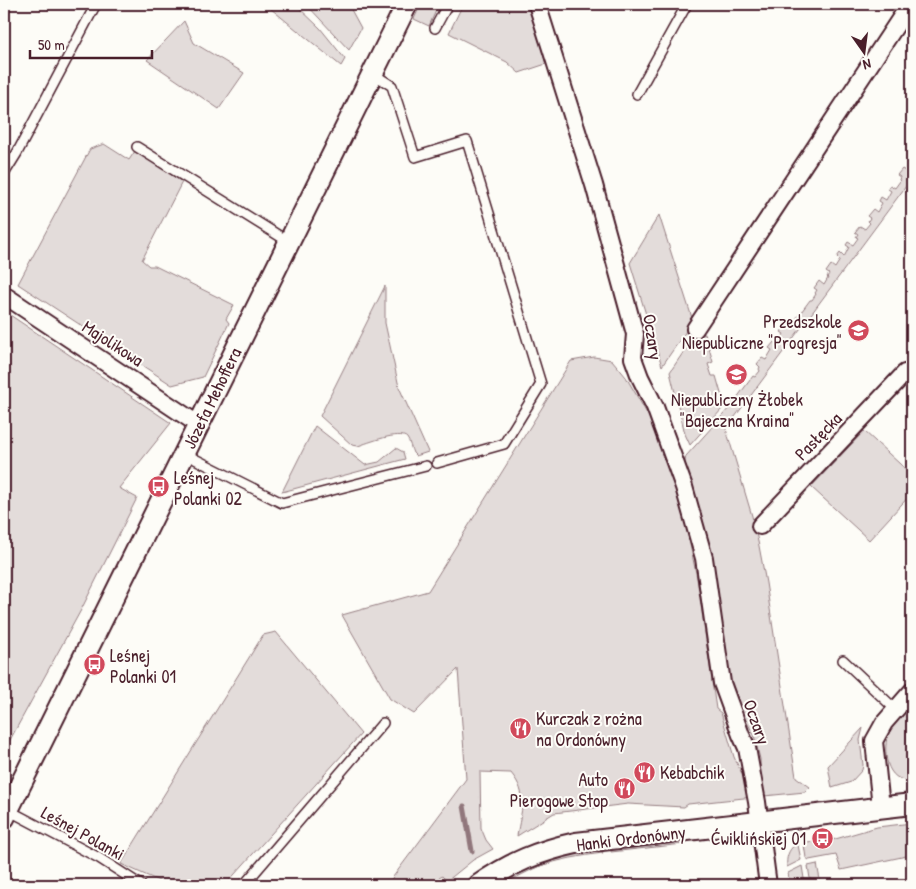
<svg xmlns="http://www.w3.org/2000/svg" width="916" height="889" viewBox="0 0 916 889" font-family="'Patrick Hand',sans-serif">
	<rect width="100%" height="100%" fill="#fdfcf7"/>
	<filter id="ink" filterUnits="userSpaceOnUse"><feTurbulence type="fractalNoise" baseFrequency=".02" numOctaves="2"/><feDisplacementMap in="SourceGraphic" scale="10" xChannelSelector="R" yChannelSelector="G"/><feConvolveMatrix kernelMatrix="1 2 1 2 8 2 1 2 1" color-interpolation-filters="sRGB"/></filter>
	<g filter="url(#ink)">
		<path fill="#e3dcda" stroke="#967e82" d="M265 4H295L320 28 345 59 341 66Z
			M306 4H348L361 28 349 50Z
			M421 4H439L429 26 414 19Z
			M463 4H528L546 64 519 73 507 62 449 33Z
			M184 21 194 43 244 73 219 109 147 60Z
			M104 144 129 160 135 151 182 182 142 260 149 266H155L234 305 226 319 229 323 203 377 172 385 18 284 90 149Z
			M912 162V178L726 429 752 516 759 546 766 583 796 777 810 787 805 792 764 796 761 791 760 759 754 735 728 688 683 471 686 456 731 406 753 376 755 377 760 371 759 369 760 367 757 364 762 358 766 360 772 350 769 348 774 342 779 345 784 338 782 337 784 334 781 332 789 321 793 323 810 300H812L816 294 815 293 817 290 814 288 819 281 824 285 828 278 827 277 829 274 826 272 831 265 835 268 840 260 837 257 840 253 844 257 849 247 846 245 848 242 853 245 858 238 856 237 858 234 855 232 860 226 865 229 870 223 868 221 870 218 867 216 873 209 877 212 882 203 879 201 881 197 886 200 891 191 888 189 890 185 895 188 900 181 899 180 900 177 897 175 902 169 907 172 912 166 911 164Z
			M659 215 693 321 662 366 630 263Z
			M385 286V323L399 387 428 452 416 456 413 453C411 449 410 442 407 438 400 430 367 443 358 446L352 445 320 416Z
			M4 311 171 423 119 488 137 498 81 610 4 751Z
			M697 332 700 335 705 334 713 362 708 364 712 376H716L724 404 721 405 722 409 690 445 685 434 670 372Z
			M594 357 612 360 626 377 653 424 679 492 697 578 716 709 721 713 734 757 753 797 688 804 684 807 628 804 554 813 517 836C521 810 529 795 511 773L480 772 481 828 486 840 493 849 473 860 447 881 442 876 434 882 437 885H387L466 779 458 669 414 714 390 699 342 615 428 591 571 361Z
			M315 426 365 465 379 462 396 448 403 452 405 459 282 492Z
			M864 431 912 475V493L869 540 811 487Z
			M276 632 361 734 225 885H168L121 864 263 635Z
			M912 699V780C885 784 882 749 889 731 892 721 906 708 912 699Z
			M863 728 860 740 863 765 862 770 851 782 832 788 828 766Z
			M912 823V848L909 849 911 855 841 870 836 855 809 860 806 858 804 845 806 842 832 840 877 827Z
			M684 840 686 842 683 844 611 852V850Z
			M795 845H798L801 860 787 867C786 858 788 850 795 845Z
			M601 850 603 853C581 856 560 859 538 867 527 871 505 885 496 885 533 863 559 856 601 850Z
			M817 864 821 885H811L808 866Z
			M802 866 805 885H790L788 873Z"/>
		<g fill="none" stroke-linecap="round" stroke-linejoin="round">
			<path stroke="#91777b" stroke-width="5" d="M464 806 472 851"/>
			<defs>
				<path id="service" d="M435 28 448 4
					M372 73 392 86 415 157 467 141 541 384 504 444 437 463
					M637 94 687 4
					M137 147 289 242
					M4 174 17 153 96 4
					M185 454 282 503 426 466
					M843 660 896 710
					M8 810 99 858 141 885
					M244 885 383 723"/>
				<path id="minor" d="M537 4 594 185 635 334 633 358 640 377 655 407 684 487 704 558 722 683 741 735 747 748 757 802 768 885
					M4 295 199 425
					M695 329 910 4
					M760 526 905 373 912 372
					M881 807 874 741 884 723 912 691"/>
				<path id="tertiary" d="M4 818 407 4
					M479 885C510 863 539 851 576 843L912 804"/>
			</defs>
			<use href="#service" stroke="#4a1f2b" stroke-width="12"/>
			<use href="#minor" stroke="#4a1f2b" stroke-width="20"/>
			<use href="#tertiary" stroke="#4a1f2b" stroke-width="24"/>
			<use href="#service" stroke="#fdfcf7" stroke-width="9"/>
			<use href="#minor" stroke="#fdfcf7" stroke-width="16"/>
			<use href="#tertiary" stroke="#fdfcf7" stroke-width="20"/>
		</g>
	</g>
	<defs>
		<symbol id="school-disc" viewBox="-11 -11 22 22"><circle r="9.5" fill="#d1495b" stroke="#fdfcf7"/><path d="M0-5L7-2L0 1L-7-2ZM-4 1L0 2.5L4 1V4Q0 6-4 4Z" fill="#fff"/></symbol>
		<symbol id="bus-disc" viewBox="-11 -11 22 22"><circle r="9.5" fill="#d1495b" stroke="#fdfcf7"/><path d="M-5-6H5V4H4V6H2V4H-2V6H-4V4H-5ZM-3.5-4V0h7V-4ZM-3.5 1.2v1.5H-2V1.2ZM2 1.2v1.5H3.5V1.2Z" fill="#fff"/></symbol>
		<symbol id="restaurant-disc" viewBox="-11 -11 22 22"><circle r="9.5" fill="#d1495b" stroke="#fdfcf7"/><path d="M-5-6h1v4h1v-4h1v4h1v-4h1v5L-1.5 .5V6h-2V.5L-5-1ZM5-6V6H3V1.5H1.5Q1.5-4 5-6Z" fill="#fff"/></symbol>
	</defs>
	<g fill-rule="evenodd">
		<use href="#school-disc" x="846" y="318" width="25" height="25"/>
		<use href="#school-disc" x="724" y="362" width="25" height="25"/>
		<use href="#bus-disc" x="146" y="474" width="25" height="25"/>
		<use href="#bus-disc" x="82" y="652" width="25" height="25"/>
		<use href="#restaurant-disc" x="508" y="716" width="25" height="25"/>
		<use href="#restaurant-disc" x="632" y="760" width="25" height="25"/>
		<use href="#restaurant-disc" x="612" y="776" width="25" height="25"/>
		<use href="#bus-disc" x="810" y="826" width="25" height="25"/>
	</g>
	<g text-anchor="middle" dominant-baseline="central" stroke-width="4" stroke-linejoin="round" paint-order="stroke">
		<g font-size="18" fill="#4a1f2b" stroke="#fdfcf7" text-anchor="start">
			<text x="842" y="321" text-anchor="end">Przedszkole<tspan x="842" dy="21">Niepubliczne "Progresja"</tspan></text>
			<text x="737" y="399" text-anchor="middle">Niepubliczny Żłobek<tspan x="737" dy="21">"Bajeczna Kraina"</tspan></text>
			<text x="174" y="477">Leśnej<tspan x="174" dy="21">Polanki 02</tspan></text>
			<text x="110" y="655">Leśnej<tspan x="110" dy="21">Polanki 01</tspan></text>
			<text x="536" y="718">Kurczak z rożna<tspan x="536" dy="21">na Ordonówny</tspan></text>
			<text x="660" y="772">Kebabchik</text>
			<text x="608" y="779" text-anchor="end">Auto<tspan x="608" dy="21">Pierogowe Stop</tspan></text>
			<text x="806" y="838" text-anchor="end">Ćwiklińskiej 01</text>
		</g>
		<g font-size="18" fill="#4a1f2b" stroke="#fdfcf7">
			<text transform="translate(653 337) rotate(81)">Oczary</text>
			<text transform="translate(113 343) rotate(33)">Majolikowa</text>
			<text transform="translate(212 398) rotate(-64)">Józefa Mehoffera</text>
			<text transform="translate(818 436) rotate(-46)">Pasłęcka</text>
			<text transform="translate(757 722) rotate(70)">Oczary</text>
			<text transform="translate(83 833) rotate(29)">Leśnej Polanki</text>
			<text transform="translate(631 838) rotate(-7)">Hanki Ordonówny</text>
		</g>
	</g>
	<rect width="916" height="889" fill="none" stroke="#fdfcf7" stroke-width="20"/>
	<rect x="10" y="10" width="896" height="869" fill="none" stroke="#4a1f2b" stroke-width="2" filter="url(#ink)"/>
	<g transform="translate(864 52) rotate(166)" stroke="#fdfcf7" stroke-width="4" paint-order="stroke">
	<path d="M0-4L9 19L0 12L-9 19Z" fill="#4a1f2b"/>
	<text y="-8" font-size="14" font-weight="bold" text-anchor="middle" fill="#4a1f2b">N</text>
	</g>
	<path d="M30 50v8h122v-8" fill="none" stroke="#4a1f2b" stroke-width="2.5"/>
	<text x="38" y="50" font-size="15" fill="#4a1f2b" stroke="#fdfcf7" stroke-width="4" paint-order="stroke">50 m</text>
</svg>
